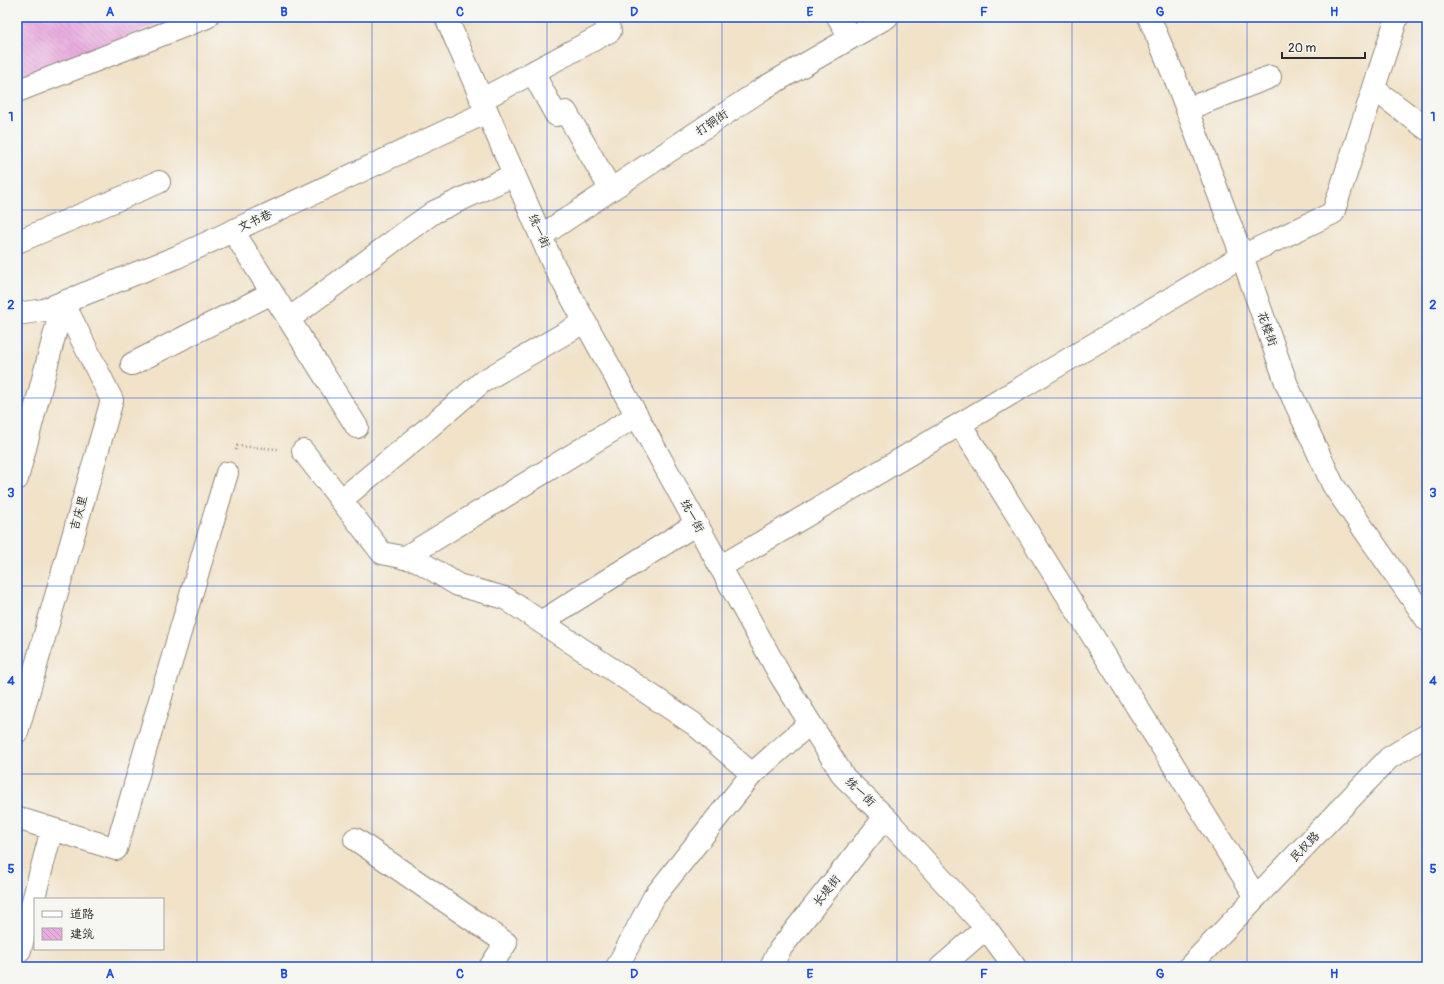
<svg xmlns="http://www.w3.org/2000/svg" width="1444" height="984" viewBox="0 0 1444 984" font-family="Pangolin,'LXGW WenKai TC',sans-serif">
	<defs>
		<pattern id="building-back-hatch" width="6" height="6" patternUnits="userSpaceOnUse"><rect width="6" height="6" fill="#e9acdf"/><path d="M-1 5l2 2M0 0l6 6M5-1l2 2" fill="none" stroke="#c894c0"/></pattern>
	</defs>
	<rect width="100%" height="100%" fill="#f6f6f2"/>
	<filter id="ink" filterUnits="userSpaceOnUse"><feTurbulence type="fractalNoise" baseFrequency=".025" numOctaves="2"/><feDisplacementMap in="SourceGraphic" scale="8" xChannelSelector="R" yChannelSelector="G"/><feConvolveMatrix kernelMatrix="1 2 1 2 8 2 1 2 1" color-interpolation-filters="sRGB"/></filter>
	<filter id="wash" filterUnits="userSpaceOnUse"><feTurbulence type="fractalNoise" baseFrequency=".012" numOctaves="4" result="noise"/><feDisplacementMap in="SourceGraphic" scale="16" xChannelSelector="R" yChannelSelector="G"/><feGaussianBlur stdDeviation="0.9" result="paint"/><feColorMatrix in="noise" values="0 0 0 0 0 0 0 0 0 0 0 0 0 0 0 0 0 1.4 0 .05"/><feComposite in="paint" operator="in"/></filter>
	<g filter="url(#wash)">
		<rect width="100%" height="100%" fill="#f1e2c8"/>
		<g id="blocks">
			<path fill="url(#building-back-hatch)" d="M17 17H173L17 84Z"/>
		</g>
	</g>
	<g filter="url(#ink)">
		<use href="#blocks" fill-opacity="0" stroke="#8e867a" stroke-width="1"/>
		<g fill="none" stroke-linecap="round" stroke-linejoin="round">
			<defs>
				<path id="minor" d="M446 17 553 264 780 675 844 777 885 817 986 928 1015 967
					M838 17 851 38
					M1149 17 1177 83 1242 256 1287 385 1333 485 1427 620
					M533 73 556 115 566 112 611 190
					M1374 89 1427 129
					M17 91 207 17
					M481 100 610 31 604 17
					M1187 109 1270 77
					M233 231 357 427
					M541 236 764 88 887 17
					M17 242 159 182
					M17 314 44 310 177 257 487 112
					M289 319 403 234 434 212 514 175
					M132 364 272 293
					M960 424 1256 897
					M303 451 382 553 417 560 458 585 505 598 694 724 752 774
					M17 479 63 302
					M341 500 420 435 482 382 584 322
					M404 558 636 416
					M720 567 1242 256 1333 213 1397 17
					M541 622 696 524
					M17 732 112 400 63 302
					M17 818 116 849 227 473
					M355 839 506 943 490 967
					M20 950 52 829
					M617 967 654 897 752 774 810 723
					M771 967 780 949 885 817
					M941 967 986 928
					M1189 967 1389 758 1427 735"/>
			</defs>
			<use href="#minor" stroke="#8e867a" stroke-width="24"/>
			<path stroke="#8e867a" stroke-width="2.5" stroke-dasharray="1 3" stroke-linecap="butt" d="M236 450 237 446 278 449"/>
			<use href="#minor" stroke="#fff" stroke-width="22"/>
		</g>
	</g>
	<path fill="none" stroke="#1d4ed8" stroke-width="1" stroke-opacity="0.55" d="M197 17V967M372 17V967M547 17V967M722 17V967M897 17V967M1072 17V967M1247 17V967M17 210H1427M17 398H1427M17 586H1427M17 774H1427"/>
	<g text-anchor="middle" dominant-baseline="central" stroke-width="3" stroke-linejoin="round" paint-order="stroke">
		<g font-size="12" fill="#2b2b2b" stroke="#f6f6f2">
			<text transform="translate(712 123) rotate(-34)">打铜街</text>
			<text transform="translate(255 221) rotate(-25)">文书巷</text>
			<text transform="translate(539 231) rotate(66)">统一街</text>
			<text transform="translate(1267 329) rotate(71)">花楼街</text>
			<text transform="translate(79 513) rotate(-74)">吉庆里</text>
			<text transform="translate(692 516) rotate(61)">统一街</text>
			<text transform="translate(860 792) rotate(44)">统一街</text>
			<text transform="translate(1305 847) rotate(-46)">民权路</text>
			<text transform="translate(827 891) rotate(-52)">长堤街</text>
		</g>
	</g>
	<rect width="1444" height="984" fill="none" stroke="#f6f6f2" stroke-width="44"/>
	<rect x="34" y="898" width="130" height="52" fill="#f6f6f2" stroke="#a5a5a2"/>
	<rect x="42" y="911" width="20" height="6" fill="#ffffff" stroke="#a5a5a2"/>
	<text x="70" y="918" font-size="12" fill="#2b2b2b">道路</text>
	<rect x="42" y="928" width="20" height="12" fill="url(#building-back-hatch)" stroke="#a5a5a2"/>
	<text x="70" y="938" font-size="12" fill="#2b2b2b">建筑</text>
	<path d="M1282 52v6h83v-6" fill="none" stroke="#2b2b2b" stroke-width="2"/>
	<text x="1288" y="52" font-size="12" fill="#2b2b2b" stroke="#f6f6f2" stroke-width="3" paint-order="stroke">20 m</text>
	<rect x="22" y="22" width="1400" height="940" fill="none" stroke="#1d4ed8" stroke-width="1.5"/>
	<g font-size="13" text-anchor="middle" font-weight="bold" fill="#1d4ed8">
		<text x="110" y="16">A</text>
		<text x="284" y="16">B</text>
		<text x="460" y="16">C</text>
		<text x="634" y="16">D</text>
		<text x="810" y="16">E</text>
		<text x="984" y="16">F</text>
		<text x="1160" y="16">G</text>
		<text x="1334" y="16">H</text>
		<text x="11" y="121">1</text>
		<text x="1433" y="121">1</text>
		<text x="11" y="309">2</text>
		<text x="1433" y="309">2</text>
		<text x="11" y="497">3</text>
		<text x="1433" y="497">3</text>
		<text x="11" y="685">4</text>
		<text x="1433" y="685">4</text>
		<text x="11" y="873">5</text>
		<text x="1433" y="873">5</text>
		<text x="110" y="978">A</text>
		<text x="284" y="978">B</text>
		<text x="460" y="978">C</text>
		<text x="634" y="978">D</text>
		<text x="810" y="978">E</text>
		<text x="984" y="978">F</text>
		<text x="1160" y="978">G</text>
		<text x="1334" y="978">H</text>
	</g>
</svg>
